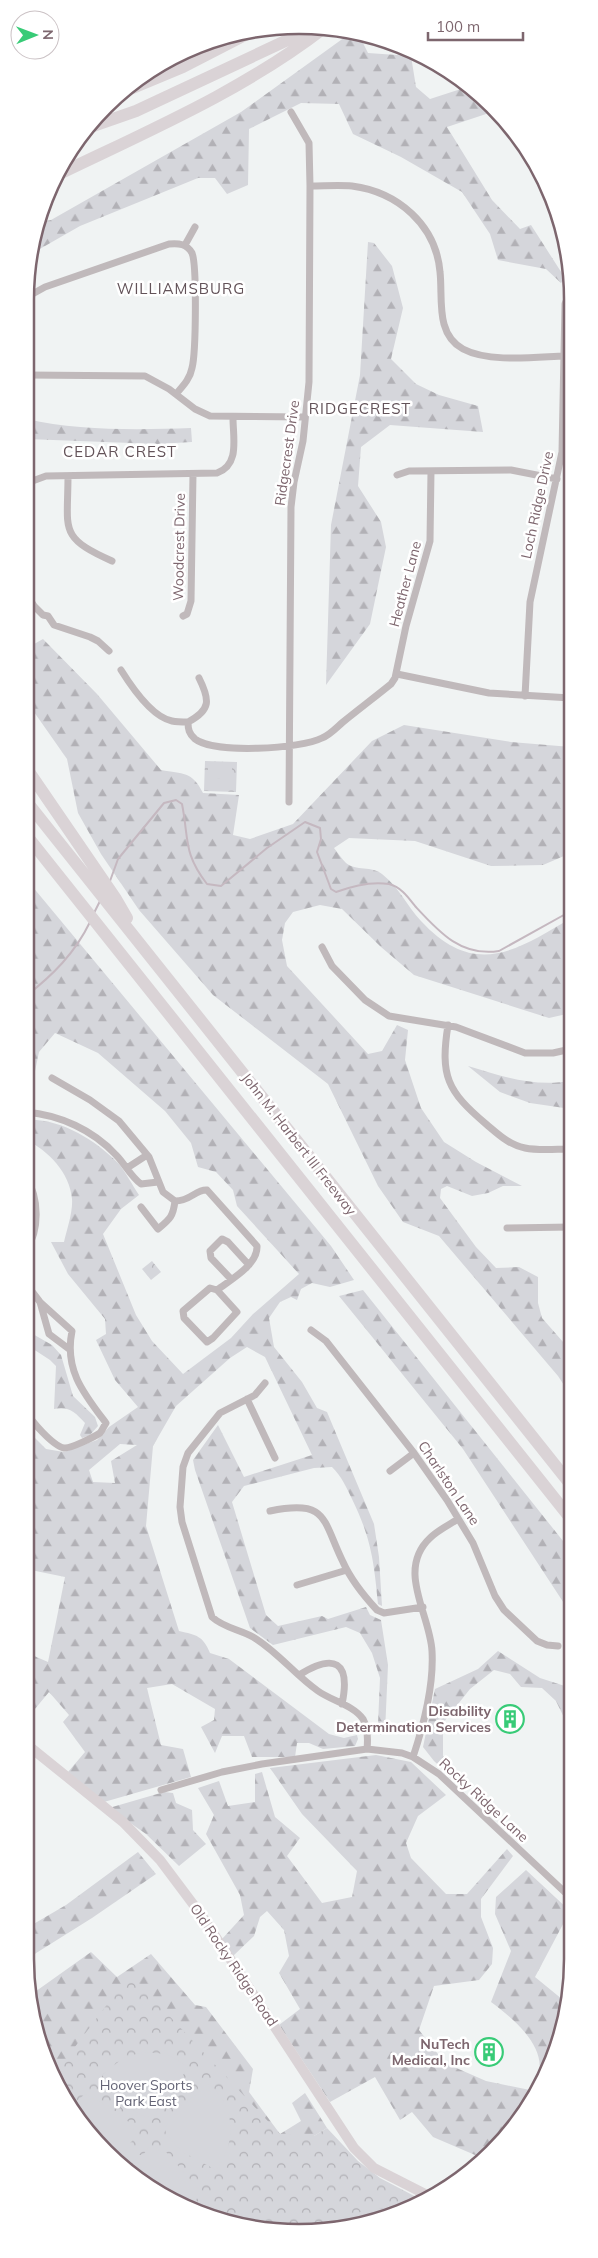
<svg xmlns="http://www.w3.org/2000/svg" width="598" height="2258" viewBox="0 0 598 2258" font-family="Mulish,sans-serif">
	<defs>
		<pattern id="forest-firs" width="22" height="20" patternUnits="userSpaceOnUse" patternTransform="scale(1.25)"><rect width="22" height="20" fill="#d5d6db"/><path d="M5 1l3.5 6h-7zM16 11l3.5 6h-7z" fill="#b2b1b6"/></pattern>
		<pattern id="park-crowns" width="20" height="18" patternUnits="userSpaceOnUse" patternTransform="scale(1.25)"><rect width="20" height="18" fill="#d5d6db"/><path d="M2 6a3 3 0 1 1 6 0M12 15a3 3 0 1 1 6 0" fill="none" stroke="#b2b1b6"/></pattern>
	</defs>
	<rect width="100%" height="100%" fill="#f0f3f3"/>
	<path fill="url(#forest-firs)" fill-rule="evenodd" d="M352 32 359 35 368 53 411 56 416 87 430 99 467 87 480 96 489 113 447 127 492 200 520 229 531 225 565 278 561 283 546 269 498 260 490 234 462 192 401 157 353 134 339 104 301 103 249 129 248 185 227 194 215 178H198L80 226 31 254 41 222 51 220 241 112Z
		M368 242 374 243 392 266 403 308 391 359 416 384 439 395 478 406 483 432 390 425 361 447 358 486 381 522 386 547 370 624 326 685 331 525 360 375Z
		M27 419C77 431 140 430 191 428L192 442 157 444 27 439Z
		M43 639 97 694 161 770C183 774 192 771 203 793L239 795 233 835 250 839 293 824 372 741 404 725 511 742 571 747V853L543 865 491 866 415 841 349 838 334 848C338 853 342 859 346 863 355 871 373 866 382 874 399 887 407 906 421 921 474 978 515 952 571 918V1013L549 1018 414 975 381 947 342 909 320 905 293 912 285 923 282 940 287 966 368 1054 382 1051 397 1025 408 1030 405 1060 421 1108 444 1142 476 1162 522 1186H503L488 1193 472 1196 447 1186 441 1189 440 1198 476 1247 496 1268 519 1267 538 1277V1303L542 1318 571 1351V1396L558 1376 439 1236 403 1222 378 1186 328 1084 213 995 139 910 101 854 78 813 67 759 27 702V648Z
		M27 880 331 1246 354 1280 330 1287 312 1283 301 1289 297 1300 291 1297 280 1302 269 1318 274 1347 302 1382 317 1408 327 1412 374 1524 379 1557 382 1606 378 1604C374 1561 371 1538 352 1499 346 1487 342 1477 332 1467L314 1468 244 1486 232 1502 266 1615 278 1626 322 1616 328 1619 366 1607 370 1615 381 1620 388 1665 385 1732 380 1735 378 1724 380 1678 372 1653 360 1633 346 1627 273 1645 250 1628 195 1470 193 1460 218 1425 244 1477 312 1455 265 1357 247 1347 230 1358 176 1406 153 1446 146 1526 179 1631C197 1635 203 1636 210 1653L229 1659 329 1734 344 1738 357 1735 358 1739 355 1746 323 1749 309 1743H297L295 1757H252L244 1736H222L215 1753 201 1727 214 1720 215 1709 172 1684 147 1688 161 1745 183 1749 191 1777 104 1802 68 1772 85 1752 63 1722 69 1715 49 1692 25 1721V1652L48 1662 65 1577 26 1569V1429L46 1449 64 1452 97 1440 109 1427 138 1407 115 1380 96 1340 106 1334 105 1319 68 1274 51 1242H64C67 1229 73 1212 72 1199 70 1173 48 1150 26 1140V1120C60 1118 95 1140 118 1163 126 1172 132 1185 139 1195L121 1209 103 1234 136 1315 152 1341 183 1374 231 1338 253 1314 299 1274 237 1206 233 1190 216 1172 198 1167 191 1143 165 1111 98 1053 55 1033 39 1052 29 1100H26ZM120 1444 137 1445 111 1461 115 1483 93 1482 89 1470Z
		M468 1066C504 1077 533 1087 571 1081V1109L530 1103 500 1092Z
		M363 1290 571 1551V1614L463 1449 339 1296Z
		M31 1333 52 1345 61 1355 73 1396 95 1417 98 1426 90 1435 82 1438 80 1435 85 1423C75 1412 69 1406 54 1409L56 1366 50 1360 30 1347Z
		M498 1651 540 1678 571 1688V1732L556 1701 542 1688 521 1687 510 1674 494 1670 470 1689 443 1723V1756L465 1779 459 1784 434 1761 423 1747 435 1689 478 1669Z
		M376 1755 411 1762 446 1795 418 1816 406 1843 411 1858 446 1894H467L507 1849 513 1856 481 1899V1917L493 1948 492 1964 479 1980 434 1986 419 2030 445 2063 486 2081 530 2090C532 2085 537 2078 539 2073 545 2044 511 2017 491 2002L511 1951 495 1914 496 1897 526 1870 570 1911 535 1977 568 2004 536 2096 482 2158 433 2137 412 2112 400 2120 375 2077 330 2102 279 2025 300 2009 279 1973 289 1956 284 1930 267 1911 260 1917 254 1936 233 1956 222 1939 244 1915 240 1895 206 1834 214 1815 198 1788 219 1781 228 1806 255 1802V1774L262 1772 275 1817 300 1838 287 1856 322 1903 352 1897 357 1871 302 1814 270 1768Z
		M164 1792 173 1793 176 1803 192 1810 193 1830 206 1844 179 1866 146 1834 109 1808Z
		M138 1852 156 1874 92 1918 25 1960V1929L66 1905Z
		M91 1952 117 1977 151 1954 195 2005 206 2007 253 2069 249 2092 280 2134 301 2121 292 2103 305 2093 327 2128 314 2136 307 2161 66 2096 46 2064 32 1994Z"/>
	<path fill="url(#park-crowns)" d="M205 761 237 762 236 792 204 791Z
		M152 1261 161 1272 151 1280 142 1269Z
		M130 1974 280 2134 314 2136 327 2128 358 2161 380 2178 420 2199 370 2224 281 2232 178 2205 93 2140 53 2076Z"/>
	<path fill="#d5d6db" d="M208 765H232V775H208Z
		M208 779H232V789H208Z
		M143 2052 167 2054 188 2067 162 2110H158L153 2117C133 2119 115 2090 102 2075L123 2058Z
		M209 2084C236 2107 237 2142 216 2170L181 2151 166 2134 165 2128 178 2109Z
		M85 2094C103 2104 134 2117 136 2137L130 2143 131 2148 119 2160 93 2140 72 2105Z
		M149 2147H155L162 2153 166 2152 201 2192 191 2208 178 2205 130 2168 139 2155H143Z
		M378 2208 397 2210 370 2224 327 2228 348 2215Z"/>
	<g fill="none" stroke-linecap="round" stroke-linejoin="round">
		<path stroke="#c5b8c0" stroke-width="2" d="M110 881 118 859 164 803 176 800 182 804C189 839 183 853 207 884L221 886 267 848 305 822 320 828 321 839 317 852 331 889 336 892C352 886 371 881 389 884 401 887 408 897 415 906 439 932 461 957 499 951L571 911
			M94 913 100 901
			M26 996C53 975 75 953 90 922"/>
		<path stroke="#c0b9bb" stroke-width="7" d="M310 186C324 186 339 185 352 186 398 192 436 225 440 272 443 298 435 334 463 349 489 363 536 357 565 356
			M185 245 195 227
			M27 297 45 287 169 244C179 243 187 244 192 253 197 265 196 353 192 368 190 379 183 386 176 394
			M27 375 145 376 169 389 195 409 210 416 304 417
			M397 475 409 471 511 470 557 479
			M68 476C68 530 58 537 112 561
			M27 483 46 476 217 473C240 465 233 438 233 418
			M27 595 34 606 43 615 48 616 54 625 90 637 98 641 109 651
			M183 616 187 614 191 601 193 474
			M121 670C131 686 152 717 172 721 177 722 183 722 188 722 188 729 189 734 195 739 214 754 301 749 322 738 330 735 337 727 343 722 359 709 375 697 391 684L395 678 406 626 430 541 431 471
			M397 674 489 693 571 698
			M525 696 530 602 562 452 565 304 571 290
			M188 722C211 710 210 700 199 678
			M289 802 291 507 294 482 303 441 309 382 310 186 309 143 291 112
			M322 947 332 966 365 1000 389 1016 456 1027 525 1053H553L571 1049
			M448 1025C440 1076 447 1091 486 1124 498 1134 509 1145 525 1148 539 1151 556 1149 571 1149
			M52 1078 90 1100 119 1121 149 1157 163 1192 175 1201C173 1217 170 1219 158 1229L141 1207
			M26 1112C60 1115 93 1130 116 1155 125 1164 131 1177 141 1184L158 1182
			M127 1168 147 1155
			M175 1201C191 1201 196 1189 207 1190L257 1246C258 1265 230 1280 217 1290L237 1312 213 1338 207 1342 184 1318 183 1311 210 1288 217 1290
			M507 1228 571 1227
			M26 1247C40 1236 39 1192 26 1180
			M231 1279 211 1258 210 1251 222 1239 228 1242 249 1265
			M40 1302 49 1334 69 1349
			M26 1310 27 1284
			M311 1330 326 1341 414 1453 447 1500 473 1543 495 1596 504 1610 537 1641 547 1645 558 1646
			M265 1383 255 1395 220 1413 188 1453 183 1467 180 1507 182 1522 212 1617C224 1628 239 1629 253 1637 277 1651 295 1675 318 1691 332 1701 353 1705 363 1719 368 1728 368 1739 367 1749
			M247 1399 275 1458
			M26 1411C30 1420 53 1446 64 1448 70 1449 94 1437 100 1433 102 1431 104 1426 106 1423 84 1394 64 1370 72 1331L40 1302 27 1285
			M390 1471 414 1453
			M270 1511C328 1499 322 1519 343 1562 351 1580 364 1596 377 1610L384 1613 423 1607
			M297 1585 347 1570
			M299 1675C334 1653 351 1661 342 1704
			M413 1757C424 1724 434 1685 432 1651 430 1614 396 1570 430 1538 438 1530 449 1525 458 1519
			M161 1790 222 1772 262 1764 367 1749 402 1753 413 1757 439 1774 571 1898"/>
		<path stroke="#dad3d6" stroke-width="10" d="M25 1743 123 1822 160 1860 202 1916 354 2148 374 2168 427 2195"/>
		<path stroke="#dad3d6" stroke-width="12" d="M123 92 183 67 249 33
			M93 126 136 111 311 29
			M57 175C148 131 244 90 324 28
			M27 769 116 899 127 918
			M27 802 571 1485
			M27 836 571 1519"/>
	</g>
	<defs>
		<symbol id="building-ring" viewBox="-11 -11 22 22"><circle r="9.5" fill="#fff" stroke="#38cb77" stroke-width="1.5"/><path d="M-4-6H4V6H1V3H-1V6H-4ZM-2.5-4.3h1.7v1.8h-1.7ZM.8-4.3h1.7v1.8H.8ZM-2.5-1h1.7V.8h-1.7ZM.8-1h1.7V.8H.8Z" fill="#38cb77"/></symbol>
	</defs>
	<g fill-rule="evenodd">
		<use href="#building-ring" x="494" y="1703" width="32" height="32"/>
		<use href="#building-ring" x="473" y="2036" width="32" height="32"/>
	</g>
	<g text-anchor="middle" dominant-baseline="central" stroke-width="5" stroke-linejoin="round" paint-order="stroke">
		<g font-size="14" fill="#7d666e" stroke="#fff">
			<text transform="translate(287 453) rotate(-82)">Ridgecrest Drive</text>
			<text transform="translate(537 505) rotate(-78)">Loch Ridge Drive</text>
			<text transform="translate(179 547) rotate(-89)">Woodcrest Drive</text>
			<text transform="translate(405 584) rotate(-75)">Heather Lane</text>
			<text transform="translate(299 1144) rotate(52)">John M. Harbert III Freeway</text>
			<text transform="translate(449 1483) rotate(56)">Charlston Lane</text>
			<text transform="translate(484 1800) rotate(43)">Rocky Ridge Lane</text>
			<text transform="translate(234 1965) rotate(56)">Old Rocky Ridge Road</text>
		</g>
		<g font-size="14" font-weight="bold" fill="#7d666e" stroke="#fff" text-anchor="end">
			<text x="491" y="1711">Disability<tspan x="491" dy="16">Determination Services</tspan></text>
			<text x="470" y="2044">NuTech<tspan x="470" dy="16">Medical, Inc</tspan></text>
		</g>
		<g font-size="14" fill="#646475" stroke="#fff">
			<text x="146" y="2085">Hoover Sports<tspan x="146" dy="16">Park East</tspan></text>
		</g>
		<g font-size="15" letter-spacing="1" fill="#635359" stroke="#fff">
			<text x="181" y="288">WILLIAMSBURG</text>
			<text x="360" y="408">RIDGECREST</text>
			<text x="120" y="451">CEDAR CREST</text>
		</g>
	</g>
	<path d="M0 0H598V2258H0ZM299 34H299A265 265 0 0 1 564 299V1959A265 265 0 0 1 299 2224H299A265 265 0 0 1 34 1959V299A265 265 0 0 1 299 34Z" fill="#fff" fill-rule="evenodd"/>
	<path fill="none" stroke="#7d666e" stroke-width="2.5" d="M299 34H299A265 265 0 0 1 564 299V1959A265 265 0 0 1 299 2224H299A265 265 0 0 1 34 1959V299A265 265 0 0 1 299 34Z"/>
	<g transform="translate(35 35) rotate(89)"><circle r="24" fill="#ffffff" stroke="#cbc2c5"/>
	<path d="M0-4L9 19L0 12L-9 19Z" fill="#38cb77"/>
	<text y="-8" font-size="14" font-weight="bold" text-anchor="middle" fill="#7d666e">N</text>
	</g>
	<path d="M428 32v8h95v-8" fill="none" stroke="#7d666e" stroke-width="2.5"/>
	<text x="436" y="32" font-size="15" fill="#7d666e" stroke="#ffffff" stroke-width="4" paint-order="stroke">100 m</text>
</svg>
